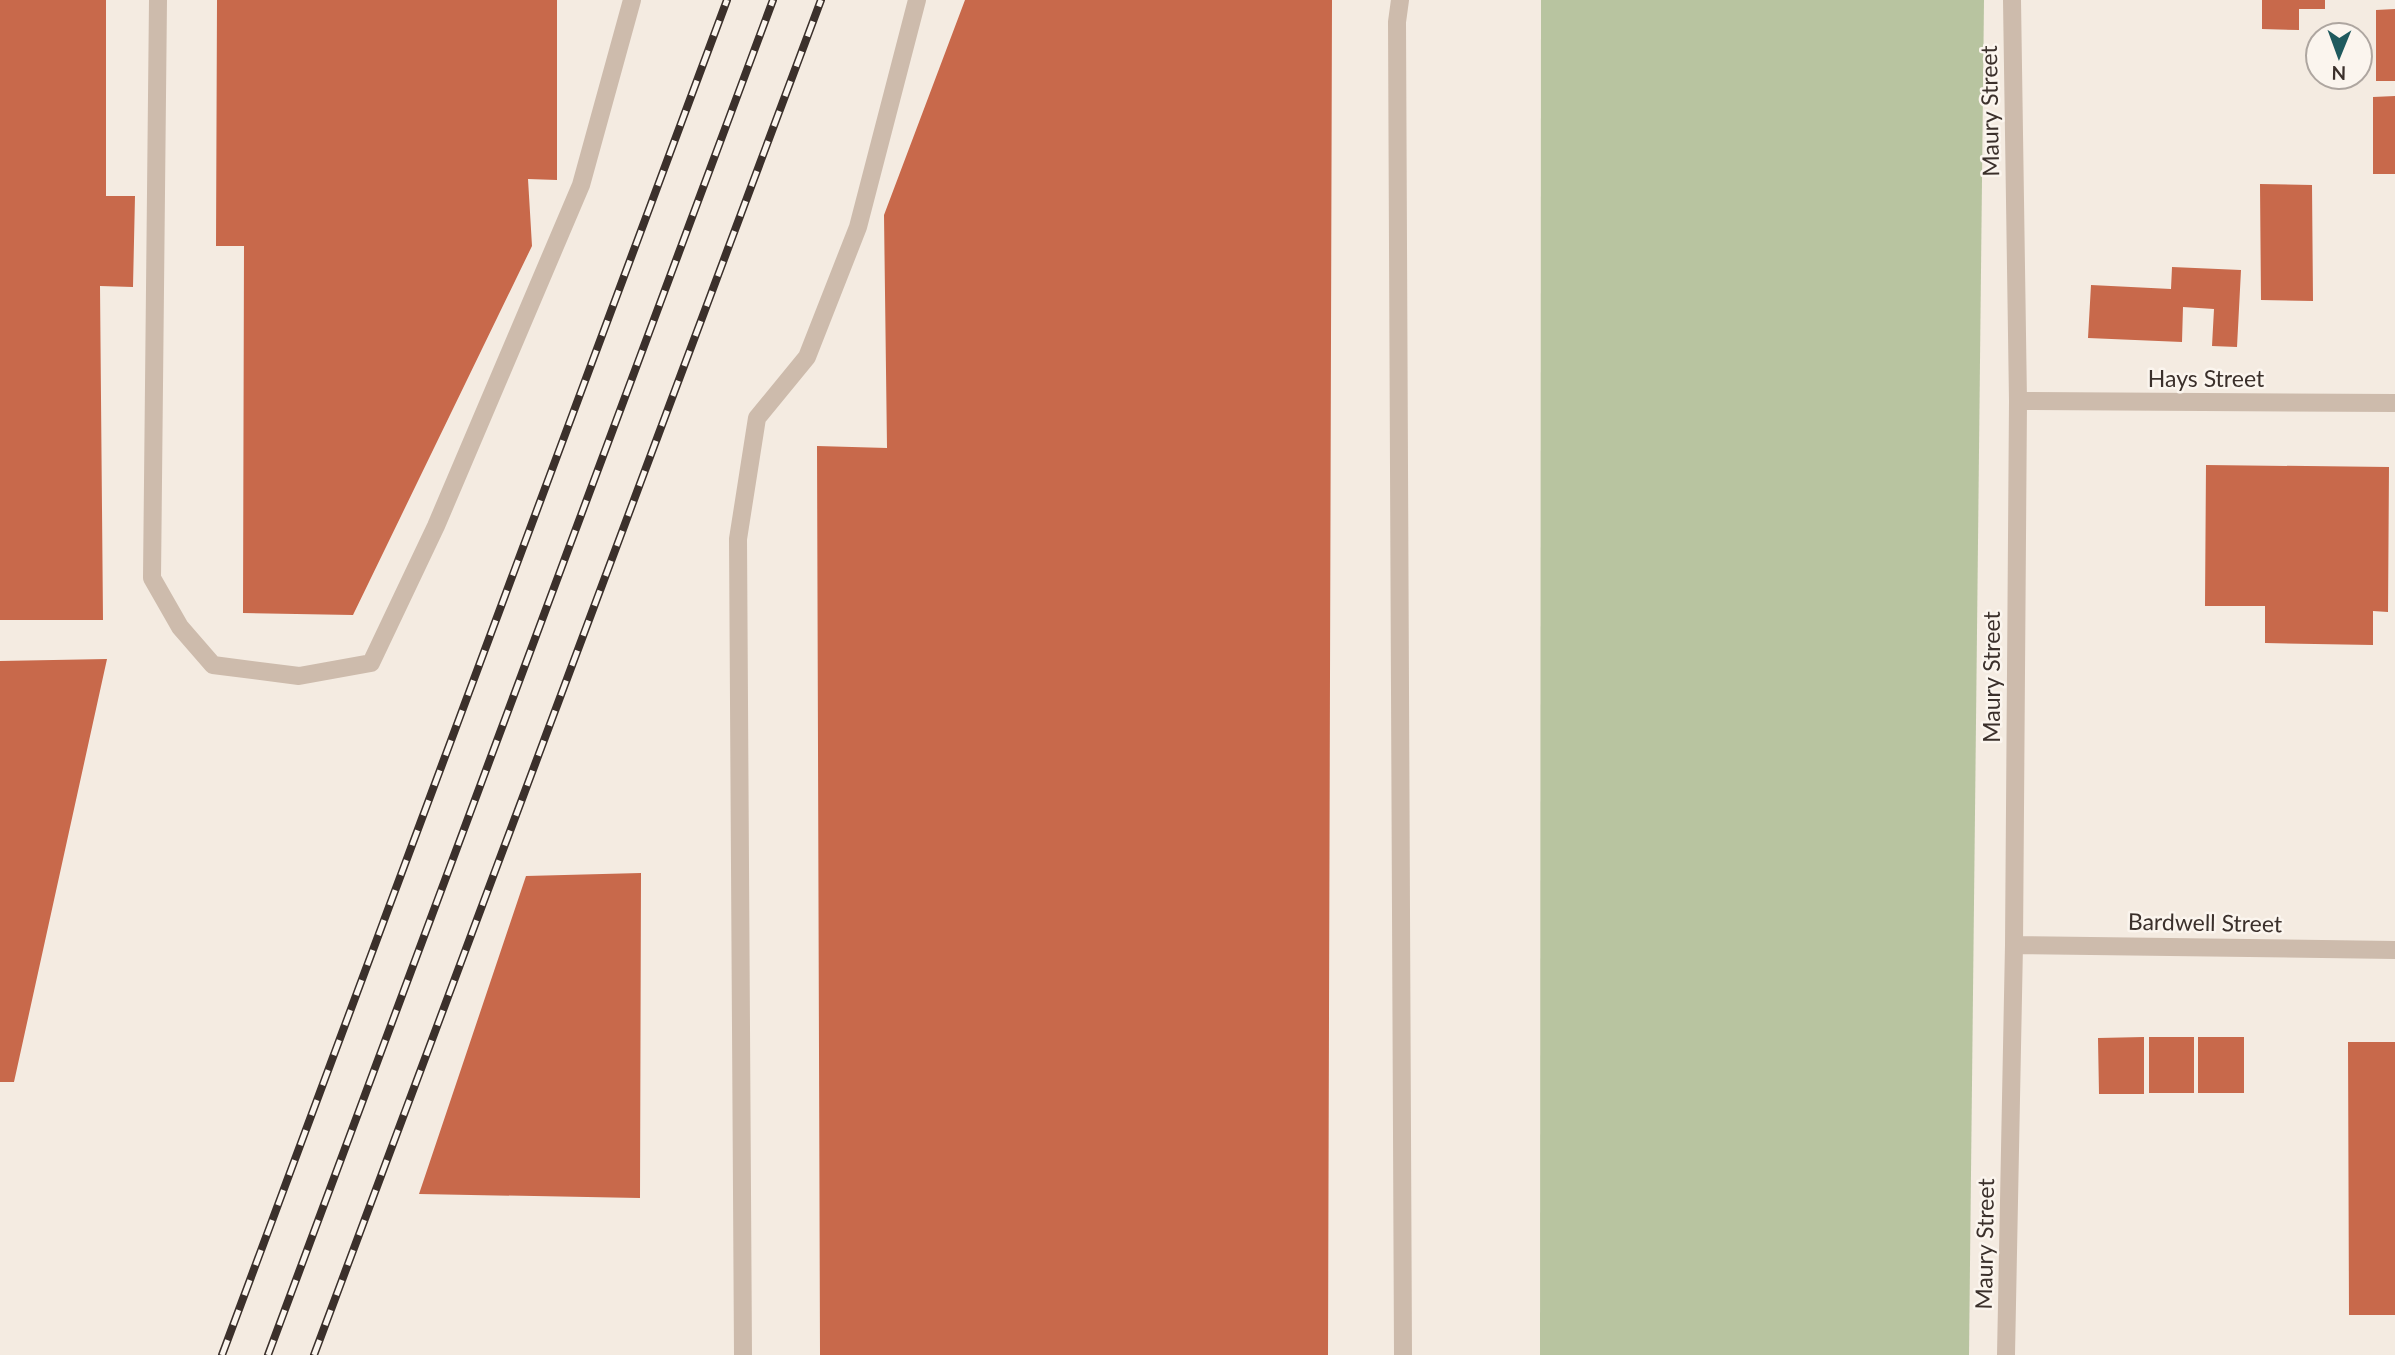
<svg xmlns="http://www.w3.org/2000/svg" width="2395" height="1355" viewBox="0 0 2395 1355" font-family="Lato,sans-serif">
	<rect width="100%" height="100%" fill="#f4ebe1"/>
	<path fill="#b8c4a0" d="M1541 0H1984L1969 1355H1540Z"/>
	<path fill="#c8694b" d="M0 0H106V196H135L133 287 100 286 103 620H0Z
		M217 0H557V180L528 179 532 246 353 615 243 613 244 246H216Z
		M965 0H1332L1328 1355H820L817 446 887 448 884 215Z
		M2262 0H2325V9H2299V30L2262 29Z
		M2395 9V81H2376V10Z
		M2395 96V174H2373V97Z
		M2260 184 2312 185 2313 301 2261 300Z
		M2172 267 2241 270 2237 347 2212 346 2214 309 2183 307 2182 342 2088 338 2091 285 2171 289Z
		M2206 465 2389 467 2388 612 2373 611V645L2265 643V606H2205Z
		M107 659 14 1082H0V661Z
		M641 873 640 1198 419 1194 526 876Z
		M2144 1037V1094H2099L2098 1038Z
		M2149 1037H2194V1093H2149Z
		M2198 1037H2244V1093H2198Z
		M2348 1042H2395V1315H2349Z"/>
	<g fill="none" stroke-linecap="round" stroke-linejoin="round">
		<path stroke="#cdbbac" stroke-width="18" d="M158 0 152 578 180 627 213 665 299 676 371 663 436 526 581 185 632 0
			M1400 0 1397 22 1403 1355
			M743 1355 738 539 757 418 807 357 858 227 917 0"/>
		<path stroke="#cdbbac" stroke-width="18" d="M2018 401 2395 403
			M2014 945 2395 950
			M2006 1355 2014 945 2018 401 2012 0"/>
		<defs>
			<path id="rail" d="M222 1355 727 0
				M268 1355 773 0
				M314 1355 821 0"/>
		</defs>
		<use href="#rail" stroke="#3b302b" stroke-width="8"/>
		<use href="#rail" stroke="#fbf5ee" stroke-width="5" stroke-dasharray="16" stroke-linecap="butt"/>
	</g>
	<g text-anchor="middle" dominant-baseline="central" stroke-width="5" stroke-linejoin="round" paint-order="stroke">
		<g font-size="23" fill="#3b302b" stroke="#fbf5ee">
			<text transform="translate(1989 111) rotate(-91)">Maury Street</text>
			<text x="2206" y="378">Hays Street</text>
			<text transform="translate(1991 677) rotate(-90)">Maury Street</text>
			<text transform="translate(2205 922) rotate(1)">Bardwell Street</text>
			<text transform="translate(1984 1244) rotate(-89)">Maury Street</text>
		</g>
	</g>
	<g transform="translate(2339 56) rotate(181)"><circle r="33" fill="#fbf5ee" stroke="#aea6a0" stroke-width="2"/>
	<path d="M0-5L12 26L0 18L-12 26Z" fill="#1f5a5e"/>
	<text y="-10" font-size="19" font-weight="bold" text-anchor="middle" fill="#3b302b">N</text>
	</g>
</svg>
